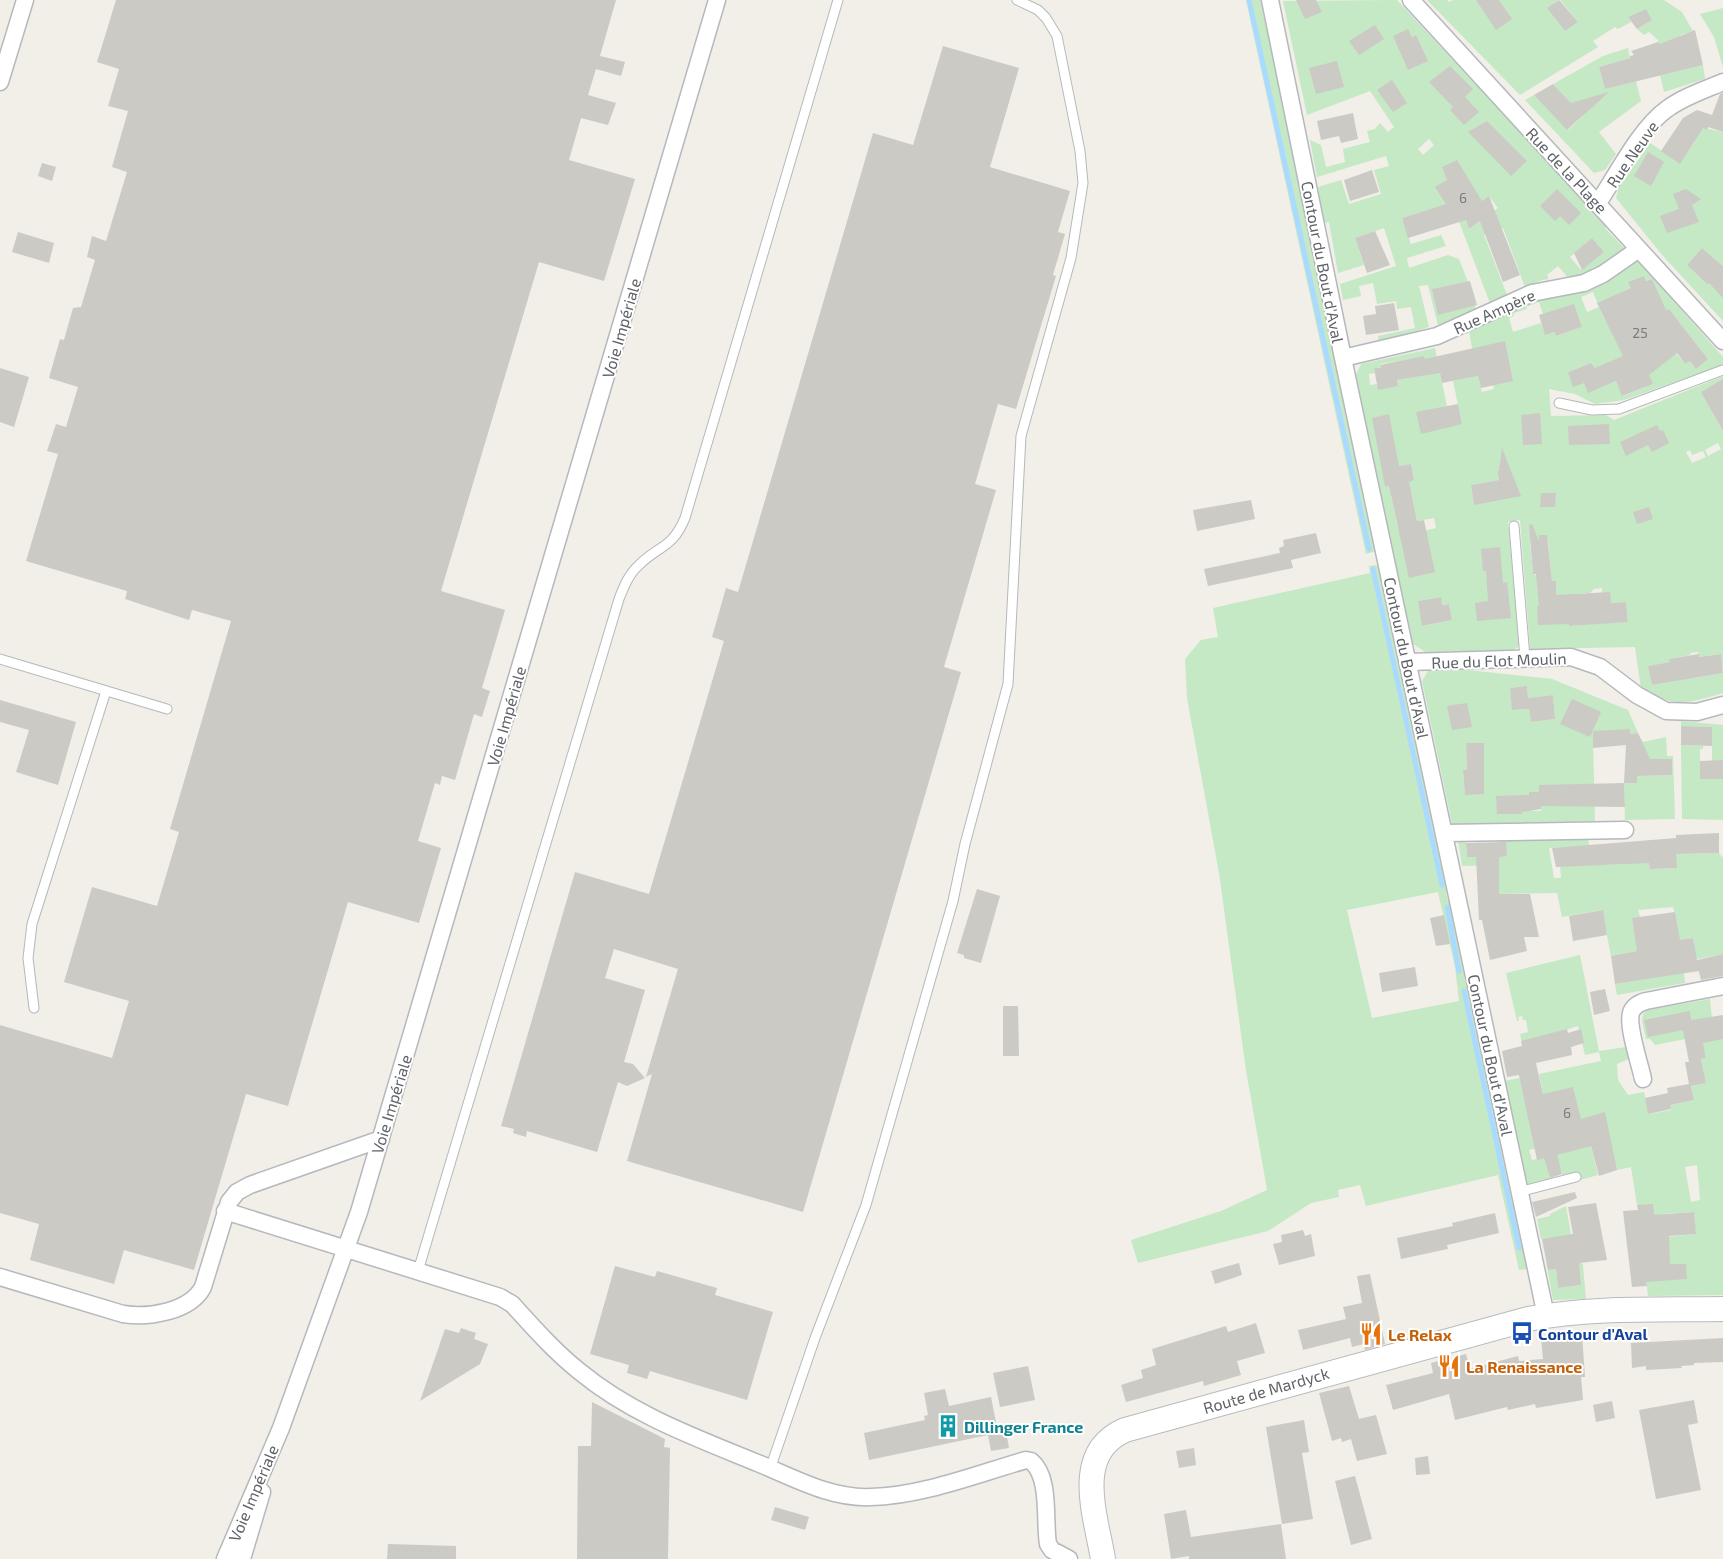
<svg xmlns="http://www.w3.org/2000/svg" width="1723" height="1559" viewBox="0 0 1723 1559" font-family="'Exo 2',sans-serif">
	<rect width="100%" height="100%" fill="#f1efe8"/>
	<path fill="#c5e8c5" fill-rule="evenodd" d="M1246 0H1260L1306 206 1376 551 1366 554Z
		M1397 0 1607 226 1605 228 1627 251 1572 282 1558 266 1547 275 1549 279 1542 280 1525 287 1503 228 1484 235 1507 295 1497 299 1498 304 1491 306 1458 219 1448 223 1440 206 1402 218 1411 244 1441 235 1446 246 1407 258 1409 268 1448 255 1459 259 1468 282 1438 288 1475 305 1476 311 1438 325 1428 285 1419 286 1429 327 1379 343 1378 336 1415 328 1411 307 1397 309 1396 301 1377 304 1373 283 1359 286 1361 296 1343 300 1340 284 1396 266 1384 228 1355 238 1364 265 1338 273 1329 222 1324 223 1318 187 1341 180 1349 204 1381 194 1374 170 1389 166 1386 156 1317 177 1310 140 1321 145 1326 167 1345 162 1343 149 1370 142 1367 131 1375 129 1380 123 1388 132 1394 127 1370 91 1307 115 1283 1ZM1429 139 1434 145 1423 155 1418 149ZM1489 196 1498 208 1469 229 1464 214ZM1592 238 1604 252 1581 270 1570 257Z
		M1427 0H1447L1449 2 1453 0H1559L1554 3 1560 12 1554 17 1565 31 1578 22 1560 0H1664L1682 12 1693 31 1680 35 1683 49 1659 45 1658 40 1649 32 1644 35 1637 29 1652 20 1646 9 1628 17 1631 22 1618 29 1615 27 1593 41 1598 47 1520 95Z
		M1723 8V67L1714 37 1700 14Z
		M1628 48 1630 58 1599 67 1605 89 1636 81 1641 101 1599 132 1616 154 1605 170 1594 173 1525 100 1534 95 1568 130 1583 116 1553 84 1603 56Z
		M1703 65 1705 79 1664 92 1660 75Z
		M1695 126 1723 132V266L1702 248 1687 265 1708 285 1723 268V321L1663 256 1616 198 1619 187 1650 143 1680 163 1695 141Z
		M1638 261 1723 357V365L1624 400 1595 404 1575 394 1549 389 1551 416 1606 415 1614 420 1723 376V408L1713 413 1723 431V669L1720 654 1699 657 1698 652 1690 653V655L1670 659V662L1649 666 1652 685 1692 678 1691 664 1694 678 1723 673V693C1686 704 1676 708 1641 689L1635 647 1530 649 1520 520 1508 522 1520 646 1513 650 1425 652 1412 643 1356 375 1361 364 1435 348 1451 426 1462 424 1453 381 1478 376 1482 392 1494 389 1489 365 1472 348 1469 331 1542 299 1579 293ZM1644 276 1646 281 1652 279 1659 295 1605 320 1599 307 1587 312 1581 297 1593 292 1599 307 1612 297 1631 288 1629 282ZM1539 302 1545 320 1582 327 1556 336 1554 332 1545 334 1541 323 1513 332 1509 318 1514 316V313L1527 309 1526 307ZM1669 309 1708 359 1696 369 1690 361 1685 364 1675 352 1665 362 1645 320ZM1424 357 1427 375 1397 380 1398 386 1379 389 1377 384 1370 385 1369 374 1375 373 1374 369 1381 368 1380 364ZM1591 363 1595 368 1653 384 1623 396 1616 381 1588 392 1584 383 1568 372ZM1718 443 1721 449 1708 456 1705 450ZM1690 450 1692 455 1703 451 1706 457 1692 463 1686 452ZM1411 464 1414 480 1385 487 1384 479 1400 476V466ZM1497 470 1511 472 1474 504 1471 485 1499 480ZM1411 491 1417 521 1434 518 1436 528 1415 533 1414 526 1398 529 1391 495ZM1548 540 1552 581 1533 574 1530 542ZM1602 588V593L1611 603 1626 602 1628 621 1570 626 1575 594 1590 593 1594 589ZM1440 597 1442 605 1449 604 1452 620 1423 626 1418 601Z
		M1376 565 1380 568 1451 890 1446 893 1448 901 1453 900 1469 974 1464 977 1466 986 1472 989 1530 1269 1519 1270 1498 1175 1366 1206 1360 1185 1338 1190 1339 1197 1311 1203 1268 1231 1138 1263 1131 1240 1221 1211 1267 1190 1246 1070 1219 873 1187 698 1185 659 1201 640 1218 637 1213 608 1370 573 1369 566ZM1438 892 1455 967 1459 1001 1372 1018 1347 910Z
		M1468 670 1552 679 1628 710 1638 733 1630 734V729L1620 738 1593 740 1595 821 1452 824 1422 681 1428 671ZM1527 686 1528 698 1553 695 1555 719 1531 722 1529 709 1513 710 1510 688ZM1466 743H1484V794H1465L1463 770H1467ZM1529 792H1539L1541 811H1532Z
		M1681 721 1723 725V761H1712V727L1681 726Z
		M1640 737 1643 742 1666 737 1667 756H1673L1675 819 1625 820 1624 783H1637V776L1672 775V759H1645L1627 738Z
		M1681 745 1703 746V749H1700V771L1712 779H1723V820L1682 819Z
		M1588 838 1589 846 1549 848 1554 878H1561L1560 866 1627 864V857L1649 856 1650 869 1676 868V854L1719 853 1723 858V954L1697 959 1696 956 1691 957 1689 945 1694 943 1693 938 1688 939 1689 943 1681 945 1684 959 1681 953 1656 957 1650 938 1644 939 1642 927 1669 923 1670 934 1676 933 1677 922 1673 907 1638 910 1640 917 1632 919 1635 936H1640L1642 950 1611 956 1602 910 1562 917 1557 893 1497 894 1499 865 1462 866 1458 840H1466L1467 857 1506 856V842L1497 843V840Z
		M1580 955 1599 1051 1626 1047 1631 1054V1058L1617 1064 1618 1080 1628 1095 1644 1092 1649 1114 1671 1110 1670 1105 1694 1100 1691 1086 1706 1083 1701 1059 1706 1058 1701 1036 1655 1045 1650 1039H1646L1642 1021 1643 1014 1648 1010 1710 999 1714 1040 1723 1039V1295L1648 1296 1641 1236 1647 1205H1637L1631 1167 1617 1170 1609 1142 1591 1147 1598 1175 1530 1194 1504 1081 1520 1078 1547 1111 1539 1074 1601 1061 1599 1052 1585 1055 1578 1026 1522 1043 1520 1034 1528 1032 1526 1020H1523L1522 1016 1518 1017 1519 1021H1517L1506 973ZM1567 1142 1562 1154 1532 1160 1529 1150ZM1697 1165 1700 1200 1691 1202 1685 1167ZM1561 1169 1563 1176 1550 1179 1548 1172ZM1693 1212 1696 1234 1666 1237 1663 1214Z
		M1684 973 1685 983 1617 995 1615 984Z
		M1566 1206 1574 1251 1583 1265 1586 1299 1553 1300 1545 1257 1548 1270 1556 1269 1558 1288 1581 1285 1549 1238 1541 1239 1537 1219 1550 1216V1214Z"/>
	<g fill="none" stroke-linecap="round" stroke-linejoin="round">
		<path stroke="#aadaff" stroke-width="5" d="M1249 0 1369 549
			M1373 569 1442 885
			M1447 907 1459 971
			M1464 991 1519 1248"/>
	</g>
	<path fill="#cccac5" d="M116 0H616L600 56 625 62 621 76 596 69 588 95 616 103 608 125 581 118 569 160 635 179 604 281 539 262 441 591 505 610 482 688 490 691 482 717 474 714 455 780 442 776 440 785 435 783 418 841 441 848 419 923 348 902 288 1106 246 1094 194 1270 124 1250 114 1284 30 1260 39 1224 0 1213V1025L112 1058 129 1001 64 982 92 887 157 906 179 832 170 829 231 621 192 610 189 620 125 599 127 591 26 561 58 454 47 451 56 424 66 427 78 387 49 378 60 339 64 340 73 308 81 307 95 260 87 257 92 236 106 241 127 172 112 167 128 111 108 106 119 69 97 62Z
		M1296 0H1316L1322 12 1305 19Z
		M1476 0H1499L1512 19 1496 30Z
		M1559 0 1578 22 1565 31 1547 8Z
		M1646 9 1652 20 1637 29 1628 17Z
		M1375 25 1384 39 1359 55 1349 41Z
		M1408 29 1412 38 1416 35 1428 61 1408 70 1393 36Z
		M1695 30 1703 65 1605 89 1599 67 1630 58V56L1634 55 1631 51 1658 42 1660 44Z
		M943 46 1019 68 990 167 1070 191 1058 232 1065 234 1053 275 1056 276 1016 409 998 404 975 484 996 490 944 667 961 672 803 1212 627 1161 652 1074 646 1077 678 969 614 949 605 978 645 990 624 1062 633 1064 645 1078 627 1086 618 1082 597 1152 527 1131 526 1137 513 1133 514 1129 501 1126 575 872 649 894 724 641 712 637 726 588 738 592 873 133 913 145Z
		M1337 61 1344 87 1316 94 1309 68Z
		M1450 66 1473 89 1465 97 1479 112 1464 125 1450 110 1453 107 1429 82Z
		M1392 80 1407 103 1393 112 1377 90Z
		M1553 84 1571 103 1609 92 1567 130 1534 95Z
		M1723 93V132L1708 127 1707 130 1703 128 1680 164 1661 151 1683 118 1697 110 1712 115 1720 94Z
		M1353 113 1358 139 1341 143 1339 136 1321 140 1317 121Z
		M1487 121 1527 161 1511 176 1468 132Z
		M1648 152 1664 162 1651 186 1634 176Z
		M1457 160 1482 201 1489 196 1520 275 1503 282 1480 221 1469 229 1466 220 1408 238 1402 218 1446 204 1435 187 1447 180 1442 167Z
		M42 163 56 167 52 181 38 176Z
		M1372 170 1379 192 1350 201 1344 180Z
		M1557 189 1581 213 1569 225 1560 216 1555 221 1540 206Z
		M1686 189 1701 199 1692 205 1699 222 1667 233 1660 216 1679 209 1673 194Z
		M1375 231 1390 265 1367 273 1355 238Z
		M18 232 54 243 49 263 12 252Z
		M1592 238 1604 252 1582 270 1574 253Z
		M1702 248 1723 266V298L1709 283 1708 285 1687 265Z
		M1644 276 1646 281 1652 279 1666 310 1669 309 1708 359 1696 369 1690 361 1685 364 1677 353 1649 375 1653 384 1622 396 1616 381 1588 393 1584 383 1573 387 1568 372 1591 363 1595 368 1623 356 1597 303 1631 288 1628 282Z
		M1470 281 1477 305 1438 315 1432 289Z
		M1394 303 1399 330 1366 335 1363 316 1376 314 1375 306Z
		M1574 304 1582 327 1556 336 1554 332 1545 335 1539 315Z
		M1505 341 1513 381 1481 388 1478 376 1442 383 1440 373 1397 380 1398 386 1378 390 1374 368H1381L1380 365 1424 356 1425 359Z
		M0 368 29 377 14 427 0 422Z
		M1723 379V431L1701 392Z
		M1458 404 1462 424 1421 434 1416 412Z
		M1540 413 1542 444 1523 445 1521 415Z
		M1389 414 1399 466 1411 464 1414 480 1409 482 1417 521 1424 520 1435 572 1409 578 1389 486 1385 487 1372 418Z
		M1609 424 1610 444 1569 445 1568 426Z
		M1657 425 1660 431 1663 430 1669 443 1652 452 1648 445 1626 456 1620 442Z
		M1502 448 1521 496 1474 505 1471 485 1499 480 1497 470 1499 471Z
		M1541 493H1556L1555 507H1540Z
		M1251 500 1255 519 1197 531 1193 510Z
		M1649 507 1653 519 1637 524 1633 512Z
		M1532 524 1539 541V535H1547L1552 581H1556V595L1610 592 1611 603 1626 602 1628 622 1569 626V624L1538 625 1537 606H1539L1536 574H1533L1529 525Z
		M1316 533 1321 553 1291 560 1293 568 1208 586 1204 569 1280 553 1279 548 1284 546 1283 540Z
		M1500 547 1503 583 1507 582 1511 618 1477 621 1475 603 1488 601 1486 571H1483L1481 549Z
		M1441 597 1442 605 1449 604 1452 620 1422 626 1418 601Z
		M1699 654V657L1721 654 1723 673 1652 685 1648 666 1670 662 1669 659Z
		M1527 686 1528 698 1553 695 1555 719 1531 722 1529 709 1512 710 1510 688Z
		M1572 699 1601 712 1590 737 1560 724Z
		M0 700 76 722 58 785 16 772 29 730 0 722Z
		M1467 703 1472 727 1452 730 1447 706Z
		M1681 726 1712 727V746L1681 745Z
		M1630 729V734L1638 733 1650 759H1672V775L1637 776V783H1624L1626 745 1593 748V731Z
		M1466 743H1484V794L1465 795 1463 770H1467Z
		M1723 760V779H1700V761Z
		M1624 783 1625 807 1541 806V809L1522 812V814H1497L1496 796 1529 795V792H1539V785Z
		M1719 833V853L1676 854 1677 868 1650 869 1649 863 1556 867 1552 848 1676 838V835Z
		M1506 842 1507 856 1499 857V894H1530L1539 937H1524L1527 951 1490 960 1482 920H1479L1476 857H1467L1466 843Z
		M977 889 1000 896 981 963 964 958V955L957 953Z
		M1603 910 1607 935 1573 941 1569 916Z
		M1675 912 1680 940 1693 938 1697 960 1723 954V976L1701 980 1698 968 1699 971 1615 984 1611 956 1637 951 1632 918Z
		M1444 915 1450 944 1436 946 1430 918Z
		M1415 967 1418 986 1382 992 1379 973Z
		M1605 989 1610 1011 1594 1015 1590 992Z
		M1003 1006H1018L1019 1056H1003Z
		M1690 1011 1691 1020 1723 1015V1039L1703 1043 1706 1058 1701 1059 1706 1083 1691 1086 1694 1100 1670 1105 1669 1096 1671 1109 1648 1114 1645 1098 1668 1093 1667 1088 1689 1084 1685 1062H1689L1683 1030 1648 1037 1644 1020Z
		M1567 1029 1568 1033 1581 1029 1584 1043 1571 1047 1572 1055 1536 1063 1543 1094 1573 1087 1581 1119 1605 1112 1617 1170 1599 1176 1591 1146 1557 1155 1562 1174 1550 1178 1544 1158 1537 1160 1519 1075 1507 1077 1502 1051 1522 1046 1521 1041Z
		M1575 1192 1577 1198 1536 1217 1532 1202Z
		M1596 1203 1607 1260 1579 1263 1581 1285 1558 1288 1556 1269 1548 1270 1542 1239 1573 1234 1568 1207Z
		M1653 1204 1654 1215 1694 1212 1696 1234 1669 1236 1670 1264H1686L1687 1279 1646 1282 1647 1286 1632 1287 1623 1211 1638 1210 1637 1205Z
		M1495 1213 1499 1233 1447 1245 1448 1249 1401 1259 1397 1238 1453 1226 1452 1223Z
		M1303 1230 1305 1236 1311 1234 1315 1256 1279 1265 1273 1244 1282 1242 1281 1235Z
		M1239 1263 1242 1275 1215 1284 1211 1271Z
		M615 1266 655 1277 657 1271 717 1288 715 1295 773 1312 747 1400 650 1371 647 1379 627 1373 629 1365 590 1354Z
		M1370 1274 1385 1344 1365 1350 1364 1344 1352 1347 1350 1338 1303 1350 1298 1330 1346 1319 1343 1307 1362 1303 1357 1276Z
		M1256 1323 1265 1353 1237 1361 1241 1375 1204 1386 1203 1381 1126 1402 1121 1385 1143 1378 1141 1370 1156 1365 1152 1349 1226 1326 1228 1332Z
		M461 1328 476 1333 474 1339 488 1344 480 1364 420 1401 445 1329 459 1333Z
		M1582 1334 1585 1377H1581L1583 1400 1536 1408 1535 1404 1508 1410 1507 1407 1455 1420 1449 1394 1393 1410 1386 1385 1433 1373 1431 1363 1466 1354 1470 1369 1518 1356 1519 1361 1543 1359 1541 1338Z
		M1723 1338V1362L1694 1363V1365L1681 1366 1682 1368 1646 1370V1366L1632 1368 1631 1343Z
		M1028 1366 1035 1400 1000 1407 993 1373Z
		M1349 1386 1359 1419 1376 1415 1387 1454 1357 1461 1351 1439 1342 1442 1341 1438 1332 1441 1319 1393Z
		M945 1389 949 1406 991 1397 998 1432 1006 1431 1009 1448 991 1451 988 1435 869 1460 864 1433 925 1420 924 1416 928 1415 924 1393Z
		M1694 1400 1698 1423 1688 1425 1701 1490 1656 1499 1639 1410Z
		M1612 1401 1615 1418 1596 1422 1593 1405Z
		M592 1402 665 1439 664 1447 670 1448 668 1559H577L578 1446H591Z
		M1304 1420 1309 1452 1302 1453 1313 1519 1282 1524 1266 1427Z
		M1194 1448 1196 1465 1179 1468 1176 1451Z
		M1428 1456 1430 1474 1416 1475 1415 1458Z
		M1355 1476 1372 1539 1351 1545 1335 1481Z
		M775 1507 809 1517 805 1530 771 1520Z
		M1186 1510 1191 1537 1281 1524 1286 1559H1189V1556L1171 1559 1164 1514Z
		M388 1544 456 1546V1559H387Z"/>
	<g fill="none" stroke-linecap="round" stroke-linejoin="round">
		<defs>
			<path id="lane" d="M1559 403 1592 410 1619 409 1723 370
				M1514 526 1525 658
				M0 659 167 709
				M34 1008 28 958 32 924 106 691
				M1519 1192 1576 1177
				M418 1271 619 599C624 586 629 574 639 565 659 545 672 549 685 518L838 0
				M770 1469 815 1338 866 1205 953 901 965 844 1008 684 1021 436 1071 258 1083 183 1080 151 1057 36 1046 18 1038 10 1017 0"/>
			<path id="street" d="M1270 0 1343 358 1546 1316
				M1411 0 1723 341
				M0 82 25 0
				M1598 203C1616 176 1641 127 1667 109 1683 97 1704 90 1723 82
				M1343 358 1437 336 1532 293 1584 283 1603 274 1639 249
				M1408 662 1571 657 1600 667 1637 695 1666 711 1697 712 1723 705
				M1445 833 1625 830
				M1643 1079C1640 1064 1627 1027 1631 1013 1633 1006 1639 1003 1646 1001L1723 986
				M225 1211 500 1297 512 1304C533 1327 554 1351 579 1371 632 1415 697 1438 760 1464 796 1479 832 1499 871 1497 922 1496 977 1474 1026 1460L1031 1461C1051 1477 1044 1521 1048 1544L1052 1550 1069 1559
				M0 1277 123 1314C148 1318 190 1312 203 1287L229 1202 237 1192 250 1185 381 1139
				M225 1559 281 1428 359 1212 717 0
				M242 1559 262 1492"/>
			<path id="secondary" d="M1103 1559C1096 1516 1072 1453 1125 1430L1528 1319C1592 1307 1658 1310 1723 1309"/>
		</defs>
		<use href="#lane" stroke="#b5b8bc" stroke-width="11"/>
		<use href="#street" stroke="#b5b8bc" stroke-width="19"/>
		<use href="#secondary" stroke="#b6babf" stroke-width="26"/>
		<use href="#lane" stroke="#fff" stroke-width="9"/>
		<use href="#street" stroke="#fff" stroke-width="16"/>
		<use href="#secondary" stroke="#fff" stroke-width="24"/>
	</g>
	<defs>
		<symbol id="bus-bare" viewBox="-9 -9 18 18"><path d="M-5-6H5V4H4V6H2V4H-2V6H-4V4H-5ZM-3.5-4V0h7V-4ZM-3.5 1.2v1.5H-2V1.2ZM2 1.2v1.5H3.5V1.2Z" fill="#1a4fb4" stroke="#fff" stroke-width="2.5" paint-order="stroke"/></symbol>
		<symbol id="restaurant-bare" viewBox="-9 -9 18 18"><path d="M-5-6h1v4h1v-4h1v4h1v-4h1v5L-1.5 .5V6h-2V.5L-5-1ZM5-6V6H3V1.5H1.5Q1.5-4 5-6Z" fill="#e8710a" stroke="#fff" stroke-width="2.5" paint-order="stroke"/></symbol>
		<symbol id="building-bare" viewBox="-9 -9 18 18"><path d="M-4-6H4V6H1V3H-1V6H-4ZM-2.5-4.3h1.7v1.8h-1.7ZM.8-4.3h1.7v1.8H.8ZM-2.5-1h1.7V.8h-1.7ZM.8-1h1.7V.8H.8Z" fill="#0f9aa8" stroke="#fff" stroke-width="2.5" paint-order="stroke"/></symbol>
	</defs>
	<g fill-rule="evenodd">
		<use href="#bus-bare" x="1506" y="1317" width="32" height="32"/>
		<use href="#restaurant-bare" x="1355" y="1318" width="32" height="32"/>
		<use href="#restaurant-bare" x="1433" y="1350" width="32" height="32"/>
		<use href="#building-bare" x="932" y="1410" width="32" height="32"/>
	</g>
	<g text-anchor="middle" dominant-baseline="central" stroke-width="4" stroke-linejoin="round" paint-order="stroke">
		<g font-size="14" fill="#7a7d7f">
			<text x="1463" y="197">6</text>
			<text x="1640" y="332">25</text>
			<text x="1567" y="1112">6</text>
		</g>
		<g font-size="16" fill="#5f6368" stroke="#fff">
			<text transform="translate(1632 154) rotate(-55)">Rue Neuve</text>
			<text transform="translate(1567 170) rotate(47)">Rue de la Plage</text>
			<text transform="translate(1323 262) rotate(79)">Contour du Bout d'Aval</text>
			<text transform="translate(1494 311) rotate(-24)">Rue Ampère</text>
			<text transform="translate(621 328) rotate(-74)">Voie Impériale</text>
			<text transform="translate(1407 658) rotate(78)">Contour du Bout d'Aval</text>
			<text transform="translate(1499 660) rotate(-2)">Rue du Flot Moulin</text>
			<text transform="translate(506 716) rotate(-74)">Voie Impériale</text>
			<text transform="translate(1491 1055) rotate(78)">Contour du Bout d'Aval</text>
			<text transform="translate(391 1104) rotate(-73)">Voie Impériale</text>
			<text transform="translate(1266 1390) rotate(-16)">Route de Mardyck</text>
			<text transform="translate(253 1493) rotate(-67)">Voie Impériale</text>
		</g>
		<g font-size="16" font-weight="bold" fill="#164399" stroke="#fff" text-anchor="start">
			<text x="1538" y="1333">Contour d'Aval</text>
		</g>
		<g font-size="16" font-weight="bold" fill="#c56008" stroke="#fff" text-anchor="start">
			<text x="1388" y="1334">Le Relax</text>
			<text x="1466" y="1366">La Renaissance</text>
		</g>
		<g font-size="16" font-weight="bold" fill="#0d838f" stroke="#fff" text-anchor="start">
			<text x="964" y="1426">Dillinger France</text>
		</g>
	</g>
</svg>
